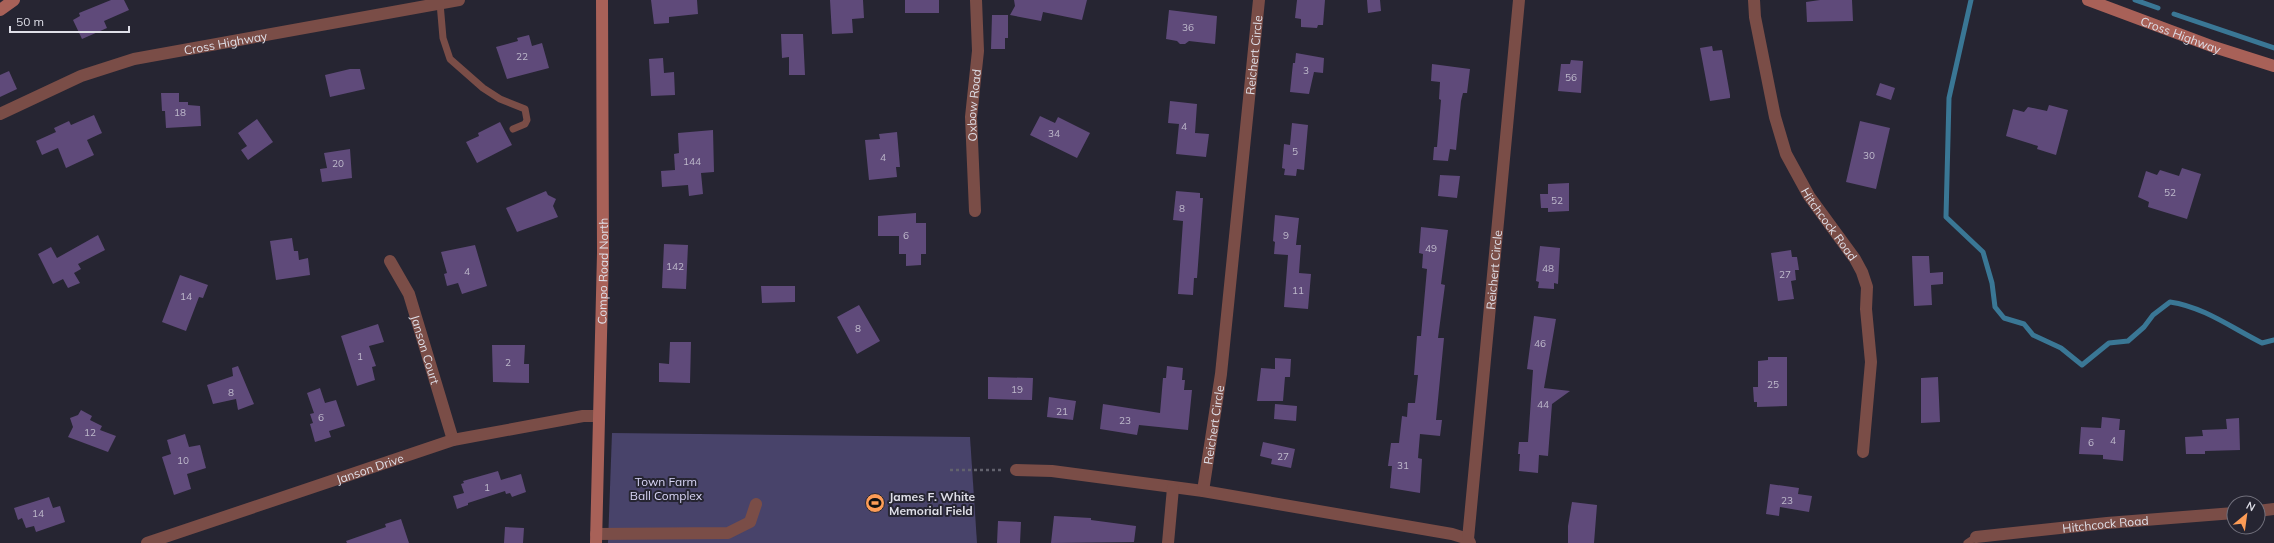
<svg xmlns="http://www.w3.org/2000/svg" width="2274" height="543" viewBox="0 0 2274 543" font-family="Mulish,sans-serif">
	<rect width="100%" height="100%" fill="#262532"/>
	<path fill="#48436a" d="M612 433 970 437 977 543H608Z"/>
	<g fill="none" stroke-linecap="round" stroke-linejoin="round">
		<path stroke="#3a7795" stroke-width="5" d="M1971 0 1949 98 1946 217 1983 252 1992 283 1995 307 2004 318 2024 324 2033 335 2061 348 2082 365 2109 343 2128 341 2144 327 2153 315 2170 302C2204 307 2232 328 2262 343L2274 340
			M2135 0 2158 8
			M2174 14 2274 48"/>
	</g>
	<path fill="#5f4a7a" d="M111 0H124L129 10 104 21 107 28 82 39 73 20 80 16 79 13Z
		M651 0H697L698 14 669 17V23L654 24Z
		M830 0H863L864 18 852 19 853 33 832 34Z
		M905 0H939V13H905Z
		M1014 0H1087L1082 20 1043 12 1041 21 1010 15 1015 6Z
		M1297 0H1325L1323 25H1318L1317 28 1301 27V19L1295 18Z
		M1367 0H1380L1381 11 1368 13Z
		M1820 0H1852L1853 21 1807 22 1806 2Z
		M1169 10 1217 16 1215 44 1189 41 1185 44H1180L1177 41 1166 39Z
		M992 15H1008V38H1005V49H991Z
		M781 34H803L805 75H789V57L782 58Z
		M529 35 532 46 542 43 549 68 507 79 496 47 518 41 517 38Z
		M1712 46 1713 51 1722 50 1730 95V98L1710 101 1700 48Z
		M1296 53 1324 58 1323 73 1314 72 1309 94 1290 92 1293 63H1295Z
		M663 58 664 73 674 72 675 95 651 96 649 59Z
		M1571 60 1583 61 1581 93 1558 91 1561 64H1570Z
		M1432 64 1470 69 1467 93H1463L1461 101 1456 150 1450 149 1448 161 1433 160 1434 147H1437L1441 100 1439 99 1440 82 1431 81Z
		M350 69H360L365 89 330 97 325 75Z
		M9 71 17 89 0 97V75Z
		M1880 83 1895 88 1891 100 1876 95Z
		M161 93H179V102H188V105L200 106 201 126 166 128 165 111H162Z
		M1170 101 1197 104 1195 133 1209 134 1206 157 1176 154 1179 124 1168 123Z
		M2049 105 2068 110 2056 155 2037 149 2038 146 2006 136 2013 109 2024 112 2028 107 2047 111Z
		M94 115 102 133 87 140 94 155 66 168 58 148 42 155 36 141 56 132 54 128 69 121 71 125Z
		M1040 116 1055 123 1058 117 1090 133 1077 158 1030 135Z
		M257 119 273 142 248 160 241 150 247 146 238 133Z
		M1860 121 1890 128 1876 189 1846 182Z
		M500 122 512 145 477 163 466 142 479 136 478 133Z
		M1292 123 1308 125 1304 170 1297 169 1296 176 1284 175 1285 169 1282 168 1284 144 1290 145Z
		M713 130 714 172 701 173 703 194 689 196 688 185 662 187 661 171 675 170 674 154 679 153 678 133Z
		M897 132 900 167H896L897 177 869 180 865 140 880 139 879 134Z
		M350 149 352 178 322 182 320 169 327 168 324 153Z
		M2182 168 2201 174 2187 219 2148 207 2149 202 2138 197 2146 171 2157 175 2160 170 2179 176Z
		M1440 175 1460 176 1457 198 1438 196Z
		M1569 183V211L1548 212V208H1541L1540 194H1548V184Z
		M546 191 548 195 556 199 553 206 558 217 517 232 506 208Z
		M1176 191 1200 193V198H1203L1197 278H1194L1193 295 1178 294 1183 221 1173 220Z
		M916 213V223H926V254H921V265L906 266V254H899V236H878V216Z
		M1275 215 1299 218 1296 245H1301L1299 273 1311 274 1308 309 1284 307 1288 255 1274 254 1275 242 1273 241Z
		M1421 227 1448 230 1441 284 1445 285 1438 338H1444L1436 420H1442L1440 436 1420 434 1418 458 1422 459 1420 493 1390 488 1392 466H1388L1391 443H1399L1402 416 1407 417 1408 403H1415L1418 375H1414L1417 336H1421L1427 269 1422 268 1423 254 1419 253Z
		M98 235 105 250 78 264 81 269 74 273 80 283 68 288 63 279 53 284 38 254 51 247 57 258Z
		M292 238 294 251H298L299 260 308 258 310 275 276 280 270 241Z
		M664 244 688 245 686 289 662 288Z
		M475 245 487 286 462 294 458 283 447 286 444 274 447 273 441 252Z
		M1540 246 1560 248 1558 284 1554 283V289L1538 288 1539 282 1536 281Z
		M1791 250 1792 257H1797L1799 270H1795L1796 280 1791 281 1794 299 1778 301 1771 253Z
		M1912 256H1929L1930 273 1943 272V284L1931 285 1932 305 1914 306Z
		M180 275 208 285 203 298 199 297 186 331 162 322Z
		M761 286H795V302L762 303Z
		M859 305 880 341 857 354 837 317Z
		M1534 316 1556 319 1544 388 1570 391 1552 404 1548 456 1539 455 1538 473 1519 471 1520 454H1518L1519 442H1528L1533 370 1527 369Z
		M378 324 384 342 369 346 376 366 372 367 375 380 357 386 341 336Z
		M670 342H691L690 383 659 382V363L669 364Z
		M492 345H525L524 364H529V383L493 382Z
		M1768 357H1787V406L1757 407V402H1754L1753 387H1758V361L1768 360Z
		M1275 358 1291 359 1290 377H1285L1283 401H1257L1261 368 1275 369Z
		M238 366 254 404 238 410 236 399 213 404 207 385 233 376 232 368Z
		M1167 366 1183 368 1182 380H1185L1184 390H1192L1188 430 1139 425 1137 435 1100 429 1103 404 1160 413 1163 378H1166Z
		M988 377 1033 378 1032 400 988 399Z
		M1938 377 1940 422 1921 423V378Z
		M320 388 325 403 336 400 345 426 329 431 331 437 315 442 310 424 313 423 310 414 314 413 307 393Z
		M1049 397 1076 401 1073 420 1047 417Z
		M1275 404 1297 406 1296 421 1274 419Z
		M81 410 92 416 90 420 102 426 100 430 116 436 108 452 68 437 73 427 70 418 78 415Z
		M2102 417 2120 419 2119 430H2125L2123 461 2103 459V455L2079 454 2081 427 2101 428Z
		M2239 418 2240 450 2205 451V454H2186L2185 437 2203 436 2202 430 2227 429 2226 419Z
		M185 434 189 447 200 445 206 468 187 474 191 489 174 495 162 457 171 454 167 440Z
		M1263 442 1295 449 1291 468 1271 464 1272 459 1260 456Z
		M498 471 501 480 521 474 526 492 512 497 510 493 506 494 505 491 468 503V505L457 509 453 496 464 493 461 484 464 483 463 481Z
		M1770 484 1799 488 1798 494 1812 496 1809 512 1780 507 1779 516 1766 514Z
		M49 497 53 508 60 506 65 522 36 532 34 526 26 528 22 518 18 520 14 508Z
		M1572 502 1597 505 1594 543H1568V526Z
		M1054 516 1091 518V520L1136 526 1134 542 1051 543Z
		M401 519 409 543H347L346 541 386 527 385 524Z
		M998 521 1021 522 1020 543H997Z
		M505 527 524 528 523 543H504Z"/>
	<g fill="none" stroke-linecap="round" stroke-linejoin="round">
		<path stroke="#62626d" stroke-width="2.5" stroke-dasharray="3 3" stroke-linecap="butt" d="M950 470H1004"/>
		<path stroke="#7a4d47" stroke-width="7" d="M440 3 443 38 450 59 483 88 500 99 525 109 527 120 525 124 513 129
			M1967 543 1976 537"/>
		<g stroke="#7a4d47" stroke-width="12">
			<path id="s1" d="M1754 0 1755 17 1775 117 1786 154 1809 196 1855 259 1862 272 1867 287 1866 309 1871 362 1863 452"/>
			<path id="s2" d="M0 114 81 76 134 59 459 0"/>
			<path id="s3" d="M975 211 971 117 978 51 976 0"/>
			<path id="s4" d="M390 261 409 294 453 440"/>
			<path d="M1016 470 1052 471 1203 491 1452 534 1468 539"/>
			<path id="s5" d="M1203 491 1221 374 1259 0"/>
			<path d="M2258 511 2274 509"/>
			<path d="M596 534 728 533 750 522 756 504"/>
			<path id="s6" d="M1976 537 2107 523 2234 513"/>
			<path id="s7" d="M147 543 453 440 583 416H598"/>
			<path d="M1168 543 1173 488"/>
			<path id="s8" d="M1470 543 1468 539 1519 0"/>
		</g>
		<g stroke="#a86158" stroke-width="12">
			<path id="s9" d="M2088 0 2214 47 2274 66"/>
			<path d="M0 10 14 0"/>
			<path id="s10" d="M596 543 603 253 602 0"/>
		</g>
	</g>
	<defs>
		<symbol id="stadium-disc" viewBox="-11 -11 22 22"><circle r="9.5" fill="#fd9c56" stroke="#262532"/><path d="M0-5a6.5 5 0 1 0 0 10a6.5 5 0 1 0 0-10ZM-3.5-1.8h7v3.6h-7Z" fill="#111"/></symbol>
	</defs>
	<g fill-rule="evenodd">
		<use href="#stadium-disc" x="864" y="492" width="22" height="22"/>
	</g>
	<g text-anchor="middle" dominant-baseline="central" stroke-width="4" stroke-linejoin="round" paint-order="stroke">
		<g font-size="10" fill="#bfbacc">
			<text x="1188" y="27">36</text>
			<text x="522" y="56">22</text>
			<text x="1306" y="70">3</text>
			<text x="1571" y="77">56</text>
			<text x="180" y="112">18</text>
			<text x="1184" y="126">4</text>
			<text x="1054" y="133">34</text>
			<text x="1295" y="151">5</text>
			<text x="1869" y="155">30</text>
			<text x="883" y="157">4</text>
			<text x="692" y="161">144</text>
			<text x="338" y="163">20</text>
			<text x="2170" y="192">52</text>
			<text x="1557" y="200">52</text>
			<text x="1182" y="208">8</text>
			<text x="906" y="235">6</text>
			<text x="1286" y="235">9</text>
			<text x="1431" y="248">49</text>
			<text x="675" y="266">142</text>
			<text x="1548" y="268">48</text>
			<text x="467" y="271">4</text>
			<text x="1785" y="274">27</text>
			<text x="1298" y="290">11</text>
			<text x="186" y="296">14</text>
			<text x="858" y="328">8</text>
			<text x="1540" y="343">46</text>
			<text x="360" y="356">1</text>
			<text x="508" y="362">2</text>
			<text x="1773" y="384">25</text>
			<text x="1017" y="389">19</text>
			<text x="231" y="392">8</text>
			<text x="1543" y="404">44</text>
			<text x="1062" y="411">21</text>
			<text x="321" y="417">6</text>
			<text x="1125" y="420">23</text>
			<text x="90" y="432">12</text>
			<text x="2113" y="440">4</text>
			<text x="2091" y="442">6</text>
			<text x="1283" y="456">27</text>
			<text x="183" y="460">10</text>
			<text x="1403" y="465">31</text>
			<text x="487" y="487">1</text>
			<text x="1787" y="500">23</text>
			<text x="38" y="513">14</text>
		</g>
		<g font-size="12" fill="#dfdfe8" stroke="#262532">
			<text stroke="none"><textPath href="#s9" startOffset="99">Cross Highway</textPath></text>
			<text stroke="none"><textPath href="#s2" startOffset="238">Cross Highway</textPath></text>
			<text stroke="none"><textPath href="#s5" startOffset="439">Reichert Circle</textPath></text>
			<text stroke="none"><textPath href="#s3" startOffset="106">Oxbow Road</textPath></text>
			<text stroke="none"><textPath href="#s1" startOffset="240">Hitchcock Road</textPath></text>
			<text stroke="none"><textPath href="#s8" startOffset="275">Reichert Circle</textPath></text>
			<text stroke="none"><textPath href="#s10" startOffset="272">Compo Road North</textPath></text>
			<text stroke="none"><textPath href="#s4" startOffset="96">Janson Court</textPath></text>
			<text stroke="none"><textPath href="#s5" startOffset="67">Reichert Circle</textPath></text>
			<text stroke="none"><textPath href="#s7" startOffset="235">Janson Drive</textPath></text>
			<text stroke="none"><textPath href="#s6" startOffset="130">Hitchcock Road</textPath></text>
		</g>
		<g font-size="12" fill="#d9d6f6" stroke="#262532">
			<text x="666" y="481">Town Farm<tspan x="666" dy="14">Ball Complex</tspan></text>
		</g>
		<g font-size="12" font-weight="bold" fill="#dfdfe8" stroke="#262532" text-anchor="start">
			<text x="889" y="496">James F. White<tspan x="889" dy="14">Memorial Field</tspan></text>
		</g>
	</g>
	<g transform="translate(2246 515) rotate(29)"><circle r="19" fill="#262532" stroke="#706f7b"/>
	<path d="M0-3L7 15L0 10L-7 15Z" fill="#fd9c56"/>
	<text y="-6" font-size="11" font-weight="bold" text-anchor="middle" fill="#dfdfe8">N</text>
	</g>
	<path d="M10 26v6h119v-6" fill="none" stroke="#dfdfe8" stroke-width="2"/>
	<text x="16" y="26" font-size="12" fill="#dfdfe8" stroke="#262532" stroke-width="3" paint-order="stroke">50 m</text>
</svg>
